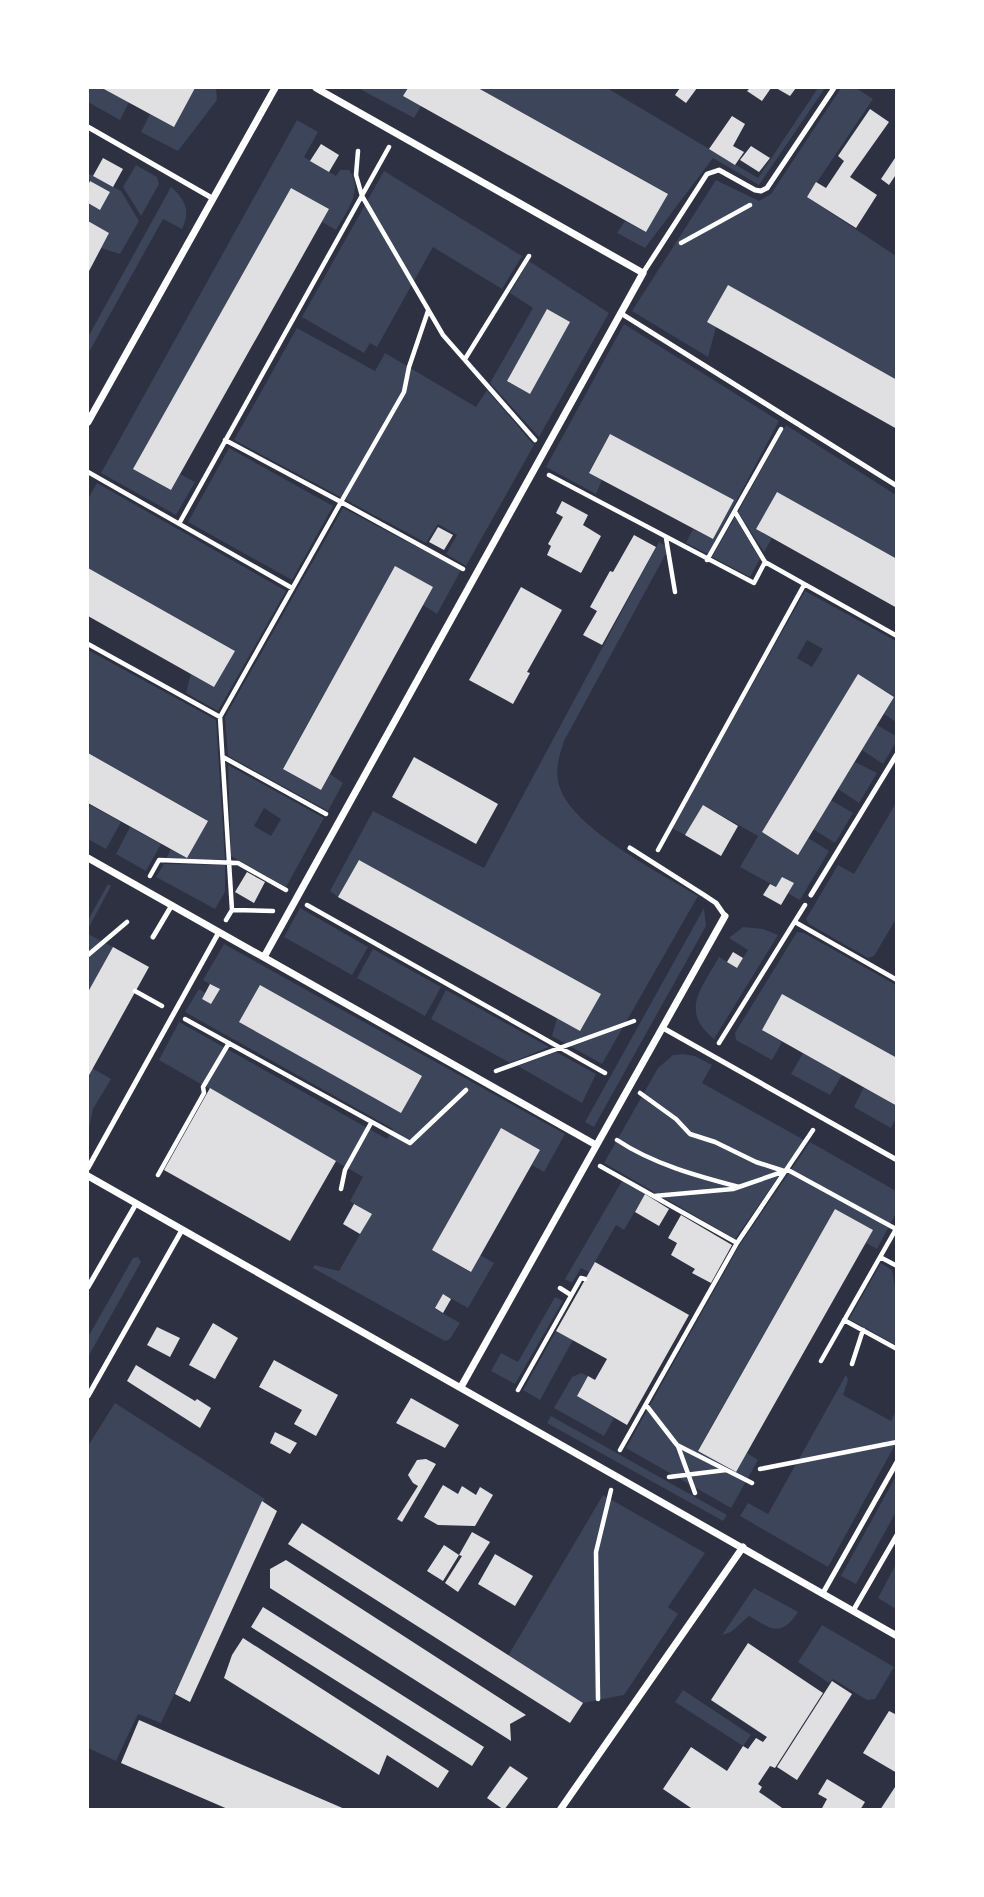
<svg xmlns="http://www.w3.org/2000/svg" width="984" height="1897" viewBox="0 0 984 1897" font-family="Raleway,sans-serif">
	<rect width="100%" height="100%" fill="#2d3142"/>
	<path fill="#3c4559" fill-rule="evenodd" d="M88 88H102L129 102 120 120 88 102Z
		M195 88H216L217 100 178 151 141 132 150 114 174 127Z
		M358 88H408L403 96 421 106 414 118Z
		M478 88H607L758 178 818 88H825L759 185 713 158 645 248 617 233 625 221 646 232 667 193Z
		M841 88H856L873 99 807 197 896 256V380L716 327 708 357 632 311 716 180 759 201 771 194Z
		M297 120 318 132 304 157 336 176 340 170H349C364 190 347 211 336 230L322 222 329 209 291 188 134 469 171 490 180 474 195 482 176 515 101 473Z
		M136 165 157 177 159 184 141 216 123 187Z
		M384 171 522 256 502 289 433 247 377 347 370 343 364 353 302 317Z
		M88 173 121 191 139 221 120 254 101 248 109 233 88 221V203L100 210 110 192 90 181 88 185Z
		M171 187C185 199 191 211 182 229L163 219 88 354V337Z
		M529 261 609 313 539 437 490 383 533 308 510 293Z
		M624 324 779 421 708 554 686 543 693 529 713 539 733 500 610 434 589 472 602 480 596 494 546 467Z
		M297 328 375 371 385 353 476 407 487 390 534 445 466 566 446 554 457 535 438 524 426 543 234 440Z
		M786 425 896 495V559L777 492 756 529 772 538 764 552 738 512Z
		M229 448 333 506 292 580 188 522Z
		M97 483 286 591 218 711 186 693 191 674 214 687 234 650 88 568V499Z
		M343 508 461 570 437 614 423 605 395 567 283 768 330 774 343 783 328 811 228 756 225 717Z
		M735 517 760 559 750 577 712 557Z
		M659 542 669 548 564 741C559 757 554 771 560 788 574 829 660 873 698 896L602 1064 552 1036 557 1018 580 1031 600 994 359 860 338 897 330 891 373 811 484 868Z
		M805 591 896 641V722L884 714 894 696 858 675 762 832 798 854 808 838 829 851 800 900 740 867 758 836 703 805 685 835 672 828ZM807 640 823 649 812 667 797 658Z
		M88 650 216 720 225 860 166 859 171 849 187 858 207 820 88 753Z
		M877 725 896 736V742L883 764 862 750Z
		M855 762 877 773 859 803 838 789Z
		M228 765 324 818 286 887 231 856ZM264 808 281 819 271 836 254 826Z
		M831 800 853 813 835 843 813 829Z
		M896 803V919L874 956 868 958 809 924 806 919 838 865 854 874Z
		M90 805 121 822 106 849 88 839V810Z
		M130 827 161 844 146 871 116 854Z
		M164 864 225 865V892L215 909 156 877Z
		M108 884 111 886 88 929V920Z
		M300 908 368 947 352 975 284 937Z
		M704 908 706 926 594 1127 585 1122Z
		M743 927 763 929 778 935 714 1039C679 1011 702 988 719 957L737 968 748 950 729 938Z
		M797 932 804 933 896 985V1058L762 1030 782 1042 772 1060 736 1040 735 1033Z
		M88 934 113 947 88 992Z
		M224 944 565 1134 544 1172 532 1165 540 1150 432 1250 470 1272 480 1255 494 1263 468 1308 443 1294 435 1309 460 1323 450 1339 445 1341 313 1268 314 1265 339 1271 371 1215 350 1201 363 1177 159 1060 179 1022 387 1139 393 1129 185 1012 199 989 205 993 202 999 211 1004 219 990 203 980Z
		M373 949 441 987 425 1016 357 978Z
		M446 990 549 1047 510 1063 431 1019Z
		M556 1052 596 1074 582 1103 518 1066Z
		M803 1053 842 1075 830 1095 791 1074Z
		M683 1054 695 1056 712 1065 702 1083 804 1140 735 1239 604 1163 658 1068 673 1055Z
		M92 1068 111 1079 93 1109 88 1133V1077Z
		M864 1087 896 1106V1118L891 1128 854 1107Z
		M810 1142 896 1191V1213L877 1249 866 1243 872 1230 835 1209 698 1450 735 1472 747 1453 758 1460 731 1508 626 1448 739 1246Z
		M622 1181 645 1194 624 1230 616 1225 589 1272 581 1268 572 1283 565 1279Z
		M138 1257 141 1262 88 1357V1337L133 1258Z
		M881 1263 892 1270 896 1293V1345L849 1319Z
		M555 1297 563 1301 515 1384 491 1371 501 1353 518 1362Z
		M556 1331 573 1340 540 1400 523 1390Z
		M581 1373 588 1376 577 1396 614 1418 604 1436 554 1408 572 1377Z
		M846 1375 848 1380 843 1395 891 1421 896 1411V1443L828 1567 740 1516 748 1503 768 1514Z
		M115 1403 265 1499 161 1723 138 1714 116 1761 88 1748V1446Z
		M551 1416 727 1515 723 1521 547 1423Z
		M896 1476V1512L856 1584 841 1576Z
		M603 1495 705 1553 668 1607 678 1614 624 1695 583 1703 508 1656Z
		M896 1564V1609L878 1598Z
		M754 1588 798 1612C781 1638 771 1629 749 1616L731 1632 722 1635Z
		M822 1625 894 1667 875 1699 867 1700 833 1679 829 1683 798 1662Z
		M683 1690 751 1735 743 1746 675 1702Z"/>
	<path fill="#e0e0e3" d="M102 88H195L174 127Z
		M408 88H478L668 194 646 232 403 96Z
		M680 88H697L686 103 675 95Z
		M750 88H771L762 101 747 91Z
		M776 88H796L790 96Z
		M870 109 889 122 850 177 877 195 856 228 807 197 816 182 826 188 844 161 838 156Z
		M732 116 745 124 733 146 744 152 735 165 709 149Z
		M321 144 339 155 329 172 310 161Z
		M751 146 770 158 759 172 740 160Z
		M897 155V173L889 185 881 179Z
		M103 158 123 169 113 187 93 176Z
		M90 181 110 192 100 210 88 203V185Z
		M291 188 329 209 171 490 133 469Z
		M88 221 109 233 88 273Z
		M728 285 897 380V429L707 322Z
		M547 309 570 322 530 394 507 381Z
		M610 434 734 500 713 539 589 473Z
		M777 492 897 559V608L756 529Z
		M562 501 588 515 583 525 601 536 581 573 547 555 551 546 548 544 563 517 556 513Z
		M438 527 453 535 444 550 429 542Z
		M634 535 656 547 602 645 583 635 597 611 590 607 610 571 613 572Z
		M395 566 433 587 321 790 283 769Z
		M88 568 235 651 214 687 88 616Z
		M521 587 562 610 527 672 530 673 513 704 469 680Z
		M858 674 894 697 798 855 762 832Z
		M88 753 208 821 187 858 88 803Z
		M414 757 498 804 476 844 392 797Z
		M703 805 738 826 721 856 685 835Z
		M359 860 601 994 580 1031 338 897Z
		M247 872 265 882 254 903 235 892Z
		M782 877 794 883 781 905 763 895 770 884 776 887Z
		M113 947 149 967 88 1077V992Z
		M733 952 743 958 737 968 727 962Z
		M210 984 220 989 211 1004 202 999Z
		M260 985 422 1076 401 1113 239 1022Z
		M782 994 897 1058V1106L762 1030Z
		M210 1088 336 1161 290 1241 164 1170Z
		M501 1128 540 1150 471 1272 432 1250Z
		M645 1194 669 1209 659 1226 635 1212Z
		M354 1204 372 1214 360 1234 343 1224Z
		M835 1209 873 1230 736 1472 698 1451Z
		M681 1215 732 1245 711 1283 692 1273 695 1269 671 1255 677 1243 668 1238Z
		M595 1262 689 1315 627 1425 577 1396 588 1376 595 1380 607 1359 556 1331Z
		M443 1294 451 1299 443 1313 435 1308Z
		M213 1323 238 1338 215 1379 189 1365Z
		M157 1327 180 1338 170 1357 147 1345Z
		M274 1360 338 1395 316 1436 294 1424 302 1410 259 1387Z
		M136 1365 195 1401 197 1399 211 1408 200 1428 127 1381Z
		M411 1398 459 1425 445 1448 396 1423Z
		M275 1432 297 1443 290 1454 270 1443Z
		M426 1459 436 1464 402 1522 397 1519 418 1486 413 1483 408 1475 417 1460Z
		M443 1485 458 1494 462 1486 476 1495 480 1487 493 1495 475 1526 438 1525 424 1517Z
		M262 1501 277 1511 190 1702 175 1694Z
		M302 1523 583 1703 570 1723 288 1544Z
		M472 1532 490 1542 458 1592 445 1583 462 1556 459 1555 443 1581 427 1571 444 1545 459 1555Z
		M495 1554 533 1576 515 1606 478 1584Z
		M286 1560 526 1715 510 1724 511 1741 270 1588V1569Z
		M263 1607 484 1747 472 1766 251 1627Z
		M243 1638 449 1771 438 1788 387 1755 379 1775 224 1678 232 1655Z
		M748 1643 823 1693 775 1768 770 1766 758 1784 762 1787 759 1792 785 1810H694L663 1789 691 1747 727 1771 743 1746 748 1749 756 1738 763 1742 767 1737 711 1700Z
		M832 1681 852 1694 797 1780 777 1767Z
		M889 1711 897 1715V1773L863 1753Z
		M139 1720 347 1810H230L121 1763Z
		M510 1766 528 1778 504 1810 487 1798Z
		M827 1779 865 1802 860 1810H821L827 1799 818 1794Z
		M897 1784V1810H880Z"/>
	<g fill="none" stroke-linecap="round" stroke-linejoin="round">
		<path stroke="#fff" stroke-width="4.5" d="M358 151 356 175 362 196 443 335 535 440
			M681 243 750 205
			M428 311 409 367 404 392 341 502 463 569
			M465 359 529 256
			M88 472 292 588
			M549 475 754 583 765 562 897 636
			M735 512 765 562
			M180 522 389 147
			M666 538 675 592
			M707 560 781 429
			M88 644 220 717 341 502 225 440
			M220 717 232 910 226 920
			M223 757 326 814
			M658 850 804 585
			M150 876 159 860 238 863 286 890
			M307 905 605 1073
			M232 910 273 911
			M795 922 897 980
			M88 955 127 922
			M135 991 162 1006
			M185 1019 410 1143 466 1090
			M719 1043 805 905
			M496 1071 634 1021
			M640 1093 676 1119 690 1134 715 1142 756 1162 784 1171
			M617 1140C653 1164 697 1176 739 1187
			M600 1166 737 1243
			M158 1175 204 1093 203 1087 229 1043
			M341 1189 345 1170 371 1123
			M654 1196 733 1189 788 1170 896 1229
			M880 1257 897 1266
			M560 1288 571 1295
			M844 1320 897 1349
			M821 1361 896 1229
			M852 1364 863 1330
			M518 1390 581 1278 585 1279
			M646 1405 677 1445 752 1483
			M678 1446 695 1493
			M620 1450 737 1243 813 1130
			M760 1469 897 1442
			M669 1477 726 1470
			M598 1699 596 1552 611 1490"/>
		<path stroke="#fff" stroke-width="5" d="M88 127 212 198
			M643 273 707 174 719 170 755 190 761 191 767 188 834 88
			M622 314 897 486
			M630 848 704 895 716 903 725 916
			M811 895 897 754
			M153 937 172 905
			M663 1028 897 1160
			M88 1168 219 932
			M88 1287 136 1204
			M88 1396 182 1230
			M823 1593 897 1462
			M853 1611 897 1535"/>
		<path stroke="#fff" stroke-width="7" d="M88 422 275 88
			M88 858 596 1145
			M264 957 643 273 316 88
			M88 1176 897 1636
			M461 1387 725 916
			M560 1810 743 1547"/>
	</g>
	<rect width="984" height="1897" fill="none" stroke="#ffffff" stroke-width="178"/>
</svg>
